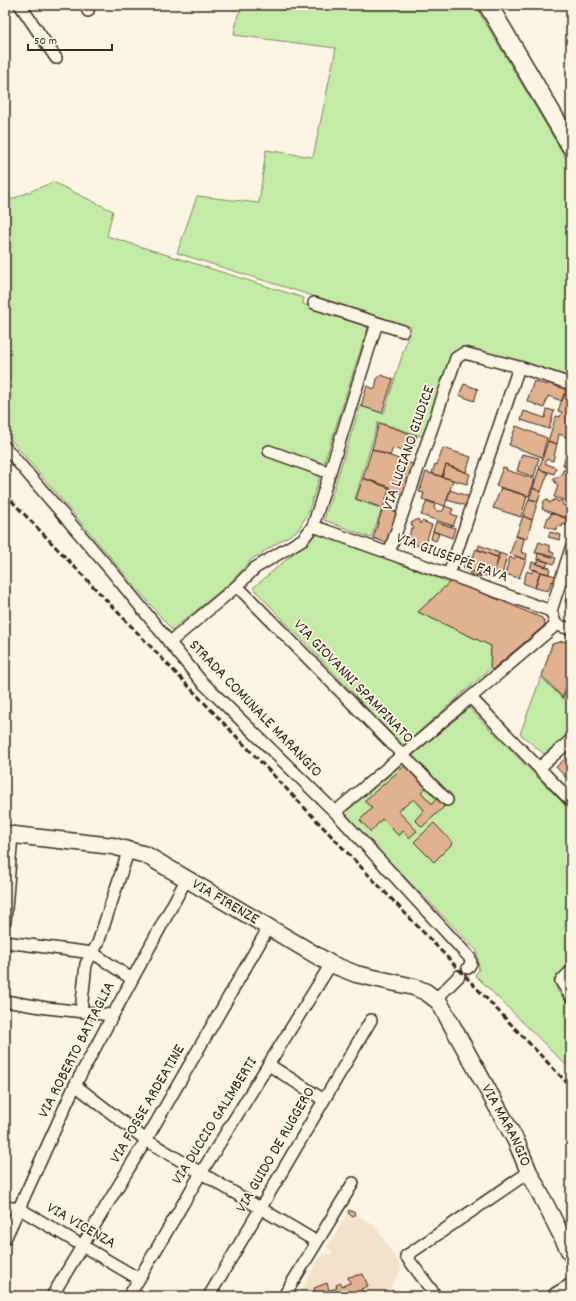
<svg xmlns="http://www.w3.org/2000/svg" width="576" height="1301" viewBox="0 0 576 1301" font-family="Dekko,sans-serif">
	<rect width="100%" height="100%" fill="#fcf5e5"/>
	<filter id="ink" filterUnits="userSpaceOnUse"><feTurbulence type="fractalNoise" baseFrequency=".025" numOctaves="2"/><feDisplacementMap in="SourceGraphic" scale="8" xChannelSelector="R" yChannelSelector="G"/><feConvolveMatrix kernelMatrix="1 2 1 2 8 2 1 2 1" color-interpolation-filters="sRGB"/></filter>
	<g filter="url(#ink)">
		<path fill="#f4e1cc" d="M349 1210 375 1226 400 1265 401 1270 386 1296H297L323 1253 326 1255 331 1253 330 1249 327 1247Z"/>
		<path fill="#c3eba6" stroke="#7f8a62" d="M247 5H475L571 167V379L458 351 451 355 424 437 378 422 355 499 382 509 371 538 324 520 360 406 384 413 411 327 177 253 197 196 259 203 266 150 313 157 336 48 234 35 238 14Z
			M53 182 113 211 107 236 304 298 303 304 368 327 308 513 298 530 252 559 230 583 172 630 5 433V202Z
			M316 534H323L338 538 544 621 403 746 253 588Z
			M571 669V732L544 754 520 734 541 677 563 699Z
			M469 708 571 811V963L554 979 558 992 571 1006V1070L475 975 479 970 477 951 343 814Z"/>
		<path fill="#e0b290" stroke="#3b2a1e" d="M381 375 393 379 382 413 361 406 367 386 375 389 377 379Z
			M549 380 567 387 562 401 548 396 544 408 527 401 534 381 547 385Z
			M464 384 478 389 474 401 459 395Z
			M564 394 571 397 569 411H571V427L569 438 559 434 557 444 548 441 556 416 560 417 562 412 558 411Z
			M547 409 554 411 549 429 521 420 524 411 545 418Z
			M379 423 417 436 411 454 393 448 390 456 372 449Z
			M516 426 547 438 542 457 509 445Z
			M548 441 557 444 553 461 547 459 545 463 556 468 554 474 539 469Z
			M443 448 471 457 466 472 446 465 442 477 432 473 435 464 437 465Z
			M372 449 415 465 404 494 363 478Z
			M522 454 539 458 534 477 517 471Z
			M566 455 571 457 570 502 554 497 558 486 553 479 562 475 563 470H565L566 466 563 465Z
			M446 465 470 474 467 484 442 477Z
			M503 467 507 468 506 470 535 479 529 496 496 486Z
			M539 469 548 473 541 492 533 488Z
			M426 472 453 480 445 506 422 499 424 493 419 492Z
			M363 478 390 487 383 508 356 499Z
			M501 488 527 496 521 517 493 508Z
			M533 488 541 492 538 501 529 499Z
			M450 490 470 497 467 506 447 500Z
			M529 499 538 501 532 520 523 516Z
			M547 499 549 503 556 499 558 502 561 500 564 506 565 505 571 516H566V518L542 509 544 501Z
			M427 501 435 504 434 508 437 511H443L445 506 453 509 451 514 457 516 453 526 421 515Z
			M383 508 400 513 390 544 373 538Z
			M551 513 571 520V525L566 523V525L563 524 562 527 558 525 556 530 545 526 548 517H550Z
			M523 516 532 520 527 539 516 536Z
			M418 519 420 524 422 521 432 525 424 547 408 543 411 528 414 529 411 523Z
			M436 522 455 528 452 538 433 531Z
			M433 531 439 534 436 541 431 539Z
			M550 532 561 535 560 540 548 537Z
			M516 536 524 539 521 552 527 554 526 560 510 554Z
			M539 542 550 546V551L554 553 553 556 535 553Z
			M479 545 499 553 497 557 478 550Z
			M476 549 499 558 492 578 468 570Z
			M500 553 507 556 503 571V575L494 572Z
			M538 553 556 558 554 564 537 559Z
			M468 556 473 558 469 571 463 568Z
			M516 556 526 560 519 578 505 574 510 557 514 559Z
			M539 559 548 562 546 567 537 564Z
			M532 562 550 568 549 574 530 569Z
			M534 569 540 572 535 588 523 583 527 571 532 573Z
			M471 571 481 575V577L476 575 475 577 469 573Z
			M540 572 556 576 555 582 552 581 548 591 535 588Z
			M452 580 542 618 545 623 544 626 492 670 490 668 491 646 418 612Z
			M570 587 571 588V604L565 602Z
			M563 641 571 643V668L563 698 542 676 552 644Z
			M571 753V783L556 767Z
			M406 765 427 787 421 792 432 804 437 798 445 806 422 827 415 820 424 810 414 799 398 811 417 831 409 838 403 831 399 836 382 819 371 832 360 820 372 808 364 801Z
			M434 823 453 843 434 862 414 842Z
			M349 1210 355 1213 353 1217 348 1213Z
			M363 1274 368 1286 361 1289 364 1296H317L314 1288 327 1283 329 1290 337 1288 336 1285 341 1283 342 1286 350 1283 348 1277Z"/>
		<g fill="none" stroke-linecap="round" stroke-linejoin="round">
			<defs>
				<path id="street" d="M20 5 56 58
					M87 5 88 11
					M314 303 403 331
					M5 447 114 574 201 681 335 812 470 958 471 963 468 968
					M269 451 330 473
					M313 526 551 611 556 625 571 629
					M389 553 456 358 464 353 519 367 571 384
					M449 574 519 367
					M237 586 447 800
					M551 611 571 548
					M169 643 237 586 255 568 303 539 313 526 377 323
					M471 698 571 801
					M539 768 571 740
					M335 812 556 625
					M5 921 12 835
					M5 942 93 953 132 979
					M571 971 561 981 571 997
					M436 999 459 976
					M5 1001 47 1008 112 1015
					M81 1011 86 964 98 943 129 849
					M269 1065 324 1100
					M75 1085 146 1140 317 1242
					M5 1207 20 1209 139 1279
					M5 1239 75 1085 186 880
					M52 1296 146 1140 269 927
					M129 1296 201 1173 331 964
					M209 1296 371 1020
					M284 1296 353 1183
					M436 1296 406 1256 529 1172"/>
				<g id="secondary">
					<path id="s1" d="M5 834 113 846 146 855 331 964 356 974 414 987 426 992 439 1002 516 1141 529 1172 571 1254"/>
					<path d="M556 1296 571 1287"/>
				</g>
				<path id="primary" d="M488 5 571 146"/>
			</defs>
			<use href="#street" stroke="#3b2a1e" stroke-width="14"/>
			<use href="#secondary" stroke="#3b2a1e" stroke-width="19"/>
			<use href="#primary" stroke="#3b2a1e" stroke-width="21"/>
			<use href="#street" stroke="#fcf5e5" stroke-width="11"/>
			<use href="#secondary" stroke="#fcf5e5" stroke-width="16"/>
			<use href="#primary" stroke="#fcf5e5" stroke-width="18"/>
			<path stroke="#3b2a1e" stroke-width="3" stroke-dasharray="6 3" stroke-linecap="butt" d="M5 494 571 1087"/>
		</g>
	</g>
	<g text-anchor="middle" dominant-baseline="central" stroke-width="3.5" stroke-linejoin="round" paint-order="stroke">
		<g font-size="16" fill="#3b2a1e" stroke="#fcf5e5">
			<text transform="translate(409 448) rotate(-71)">VIA LUCIANO GIUDICE</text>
			<text transform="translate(452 558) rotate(20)">VIA GIUSEPPE FAVA</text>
			<text transform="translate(353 682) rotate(46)">VIA GIOVANNI SPAMPINATO</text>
			<text transform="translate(255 709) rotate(46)">STRADA COMUNALE MARANGIO</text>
			<text stroke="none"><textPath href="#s1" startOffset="235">VIA FIRENZE</textPath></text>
			<text transform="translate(77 1050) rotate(-63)">VIA ROBERTO BATTAGLIA</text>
			<text transform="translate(148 1104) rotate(-60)">VIA FOSSE ARDEATINE</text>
			<text transform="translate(215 1121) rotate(-58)">VIA DUCCIO GALIMBERTI</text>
			<text stroke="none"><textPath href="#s1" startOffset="614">VIA MARANGIO</textPath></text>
			<text transform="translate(276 1150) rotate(-60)">VIA GUIDO DE RUGGERO</text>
			<text transform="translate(81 1226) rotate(30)">VIA VICENZA</text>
		</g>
	</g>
	<rect width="576" height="1301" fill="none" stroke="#fcf5e5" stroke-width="20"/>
	<rect x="10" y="10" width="556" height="1281" fill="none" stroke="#3b2a1e" stroke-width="1.5" filter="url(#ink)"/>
	<path d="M28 44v6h84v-6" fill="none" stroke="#3b2a1e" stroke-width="2"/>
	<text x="34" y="44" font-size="12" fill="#3b2a1e" stroke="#fcf5e5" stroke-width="3" paint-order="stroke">50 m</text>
</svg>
